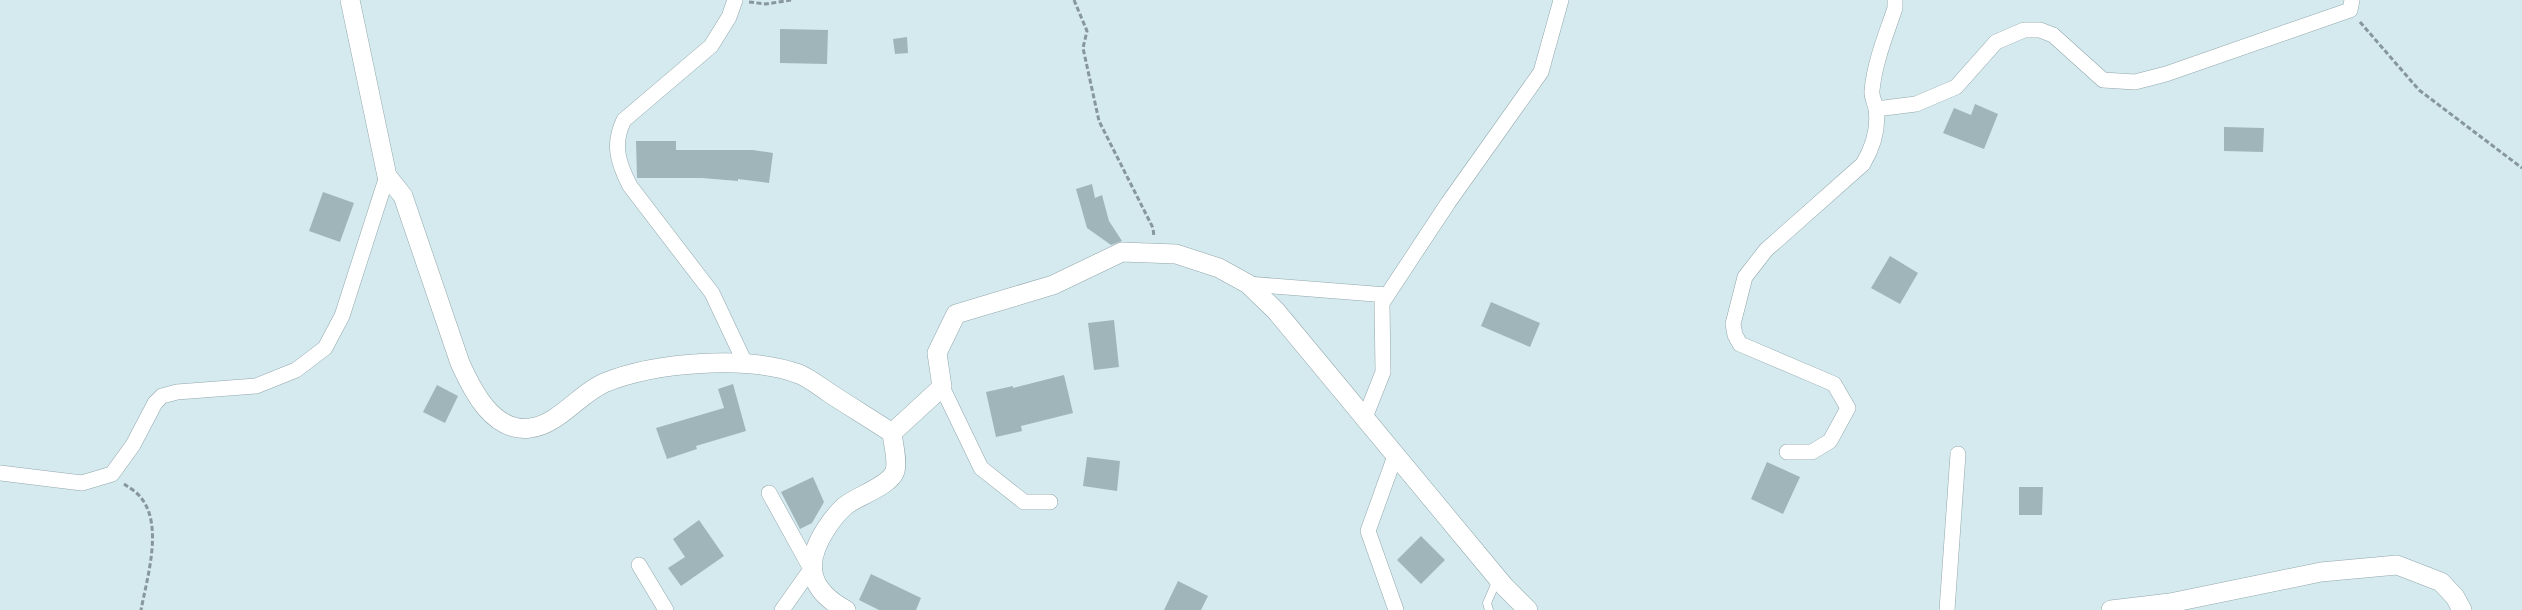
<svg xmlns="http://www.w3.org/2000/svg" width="2522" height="610" viewBox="0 0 2522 610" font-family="'Open Sans',sans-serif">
	<rect width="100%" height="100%" fill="#d4eaef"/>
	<path fill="#a0b5b9" d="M780 29 828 30 827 64 780 63Z
		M907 37 908 53 895 54 893 39Z
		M1975 104 1998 114 1984 149 1943 133 1954 108 1971 115Z
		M2224 127 2264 128 2263 152 2224 151Z
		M636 141H676V150H753L773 153 769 183 738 179V181L702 178H637Z
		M1092 184 1095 198 1102 195 1109 221 1122 241 1111 245 1087 228 1076 189Z
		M323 192 354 203 340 242 309 231Z
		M1890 256 1918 273 1900 304 1871 288Z
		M1491 302 1540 323 1530 347 1481 326Z
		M1114 320 1119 367 1094 370 1088 323Z
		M1064 375 1073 413 1021 426 1022 431 996 437 986 392 1013 386V388Z
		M733 384 746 431 696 446 697 449 667 459 656 428 724 408 718 389Z
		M437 385 458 396 445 423 423 412Z
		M1087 457 1120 461 1117 491 1083 486Z
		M1767 462 1800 477 1783 514 1751 499Z
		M813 477 824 502 812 523 800 529 781 492Z
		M2019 487H2043L2042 515H2019Z
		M699 520 724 556 681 586 668 568 685 557 673 539Z
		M1421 536 1445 560 1421 584 1397 560Z
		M871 574 921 598 916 610H879L859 600Z
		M1178 581 1208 596 1201 610H1164Z"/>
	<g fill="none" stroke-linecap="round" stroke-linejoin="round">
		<defs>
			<path id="service" d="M1489 610 1487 603 1497 580"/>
			<path id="minor" d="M735 0 729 17 711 46 624 120C612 144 618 163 630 186L712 293 745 363
				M1876 109 1916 104 1956 87 1996 42 2024 30H2040L2053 35 2103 80 2135 82 2166 74 2350 10 2352 0
				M1248 284 1387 295
				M942 387 981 468 1024 502H1050
				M1364 420 1383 372 1382 303 1448 203 1541 72 1561 0
				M1787 452H1812L1830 441 1848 408 1834 384 1740 344 1735 335 1733 324 1745 277 1766 250 1863 164C1873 147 1879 129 1876 109 1875 102 1871 97 1872 90 1875 61 1886 35 1895 8V0
				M1395 456 1368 531 1396 610
				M0 473 82 483 112 474 133 445 155 403 162 396 177 392 256 386 296 370 325 348 342 316 387 176
				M769 493 811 569 782 610
				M639 565 666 610
				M1947 610 1958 454"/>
			<path id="tertiary" d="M350 0 387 176 403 196 460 363C472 390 493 433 530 428 558 425 579 394 604 383 655 362 747 355 799 374 809 378 819 386 828 392 849 406 871 419 892 433
				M892 433 942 387 937 353 956 314 1053 285 1122 252 1176 254 1219 268 1248 284 1276 311 1504 586 1528 610
				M846 610C809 590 803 564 826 529 831 521 838 512 845 506 857 496 890 486 895 471 898 461 893 443 892 433
				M2111 610 2170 603 2321 572 2397 565 2441 582 2455 597 2462 610"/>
		</defs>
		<use href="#service" stroke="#92a7ab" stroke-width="9"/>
		<use href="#minor" stroke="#92a7ab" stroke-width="16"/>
		<use href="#tertiary" stroke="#92a7ab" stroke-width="20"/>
		<path stroke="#87979b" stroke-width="3" stroke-dasharray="5 2.5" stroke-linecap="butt" d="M1074 0 1087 31 1083 48 1099 121 1153 228 1154 237
			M749 2 766 4 791 0
			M2360 22 2419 90 2522 168
			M124 484C130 488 138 493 142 499 163 527 147 578 141 610"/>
		<use href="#service" stroke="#fff" stroke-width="8"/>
		<use href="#minor" stroke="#fff" stroke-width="15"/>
		<use href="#tertiary" stroke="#fff" stroke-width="19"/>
	</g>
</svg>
